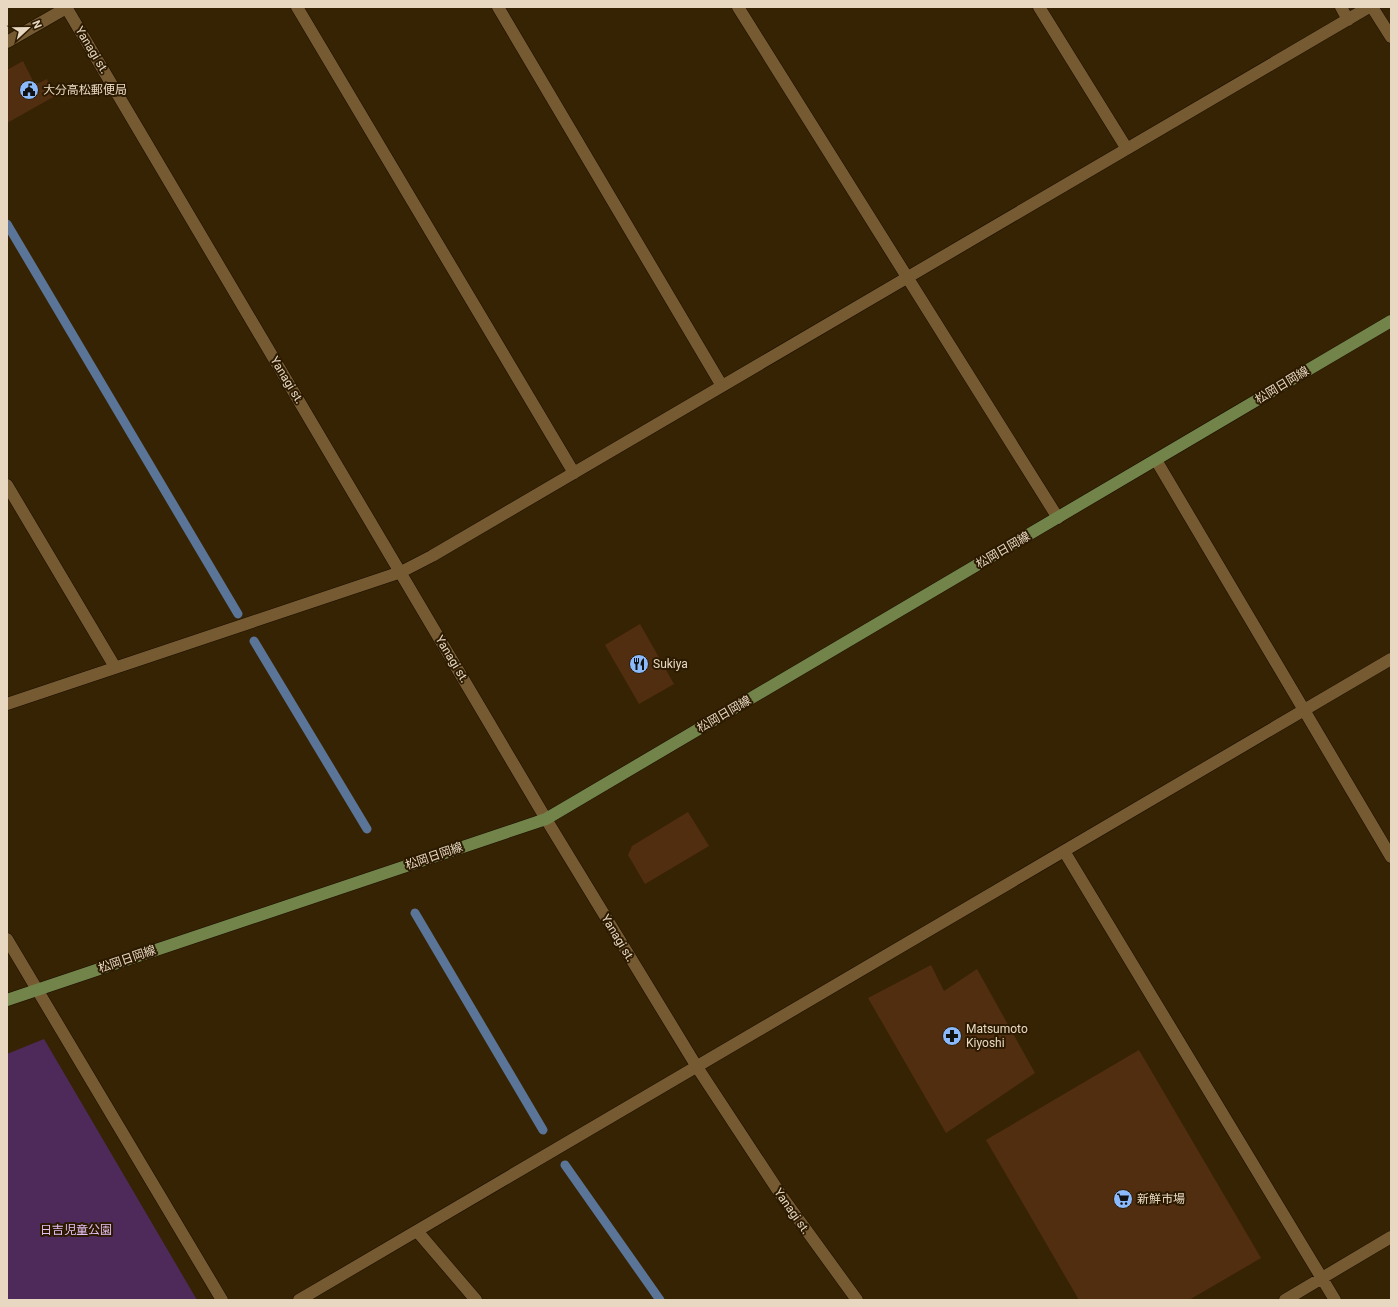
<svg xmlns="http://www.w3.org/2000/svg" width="1398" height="1307" viewBox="0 0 1398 1307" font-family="Roboto,'Noto Sans JP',sans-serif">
	<rect width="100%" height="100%" fill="#362303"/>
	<path fill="#4e2a5b" d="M44 1039 197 1300H7V1054Z"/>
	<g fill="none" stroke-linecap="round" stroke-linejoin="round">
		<path stroke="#5b7598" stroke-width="9" d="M7 224 238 614
			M254 641 367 829
			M415 913 543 1130
			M565 1165 660 1300"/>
	</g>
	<path fill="#522e10" d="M23 61 35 85 47 79 55 96 7 123V70Z
		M640 624 674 684 639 704 605 645Z
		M688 812 709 846 645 884 628 855 632 846Z
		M931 965 944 991 977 969 1035 1073 946 1133 868 998Z
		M1139 1050 1261 1258 1189 1300H1079L986 1140Z"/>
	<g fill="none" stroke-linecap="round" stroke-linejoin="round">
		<defs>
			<path id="minor" d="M66 7 546 819 697 1067 783 1198 857 1300
				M297 7 574 473
				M498 7 722 386
				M738 7 1058 518
				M1039 7 1127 149
				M1341 7 1348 20
				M1372 7 1391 37
				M7 42 68 7
				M1156 460 1391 857
				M7 485 115 667
				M7 704 401 572 432 556 1369 7
				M1064 851 1335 1300
				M7 939 222 1300
				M417 1231 476 1300
				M299 1300 1391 659
				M1285 1300 1391 1237"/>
			<path id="major" d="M7 1000 546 819 1391 321"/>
		</defs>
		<use href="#minor" stroke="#1a0d00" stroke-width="13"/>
		<use href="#major" stroke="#1a0d00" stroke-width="13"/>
		<use href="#minor" stroke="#765b32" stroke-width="12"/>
		<use href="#major" stroke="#728449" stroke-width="12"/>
	</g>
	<defs>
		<symbol id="civic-disc" viewBox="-11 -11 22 22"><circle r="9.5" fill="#8abafc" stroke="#2c1a00"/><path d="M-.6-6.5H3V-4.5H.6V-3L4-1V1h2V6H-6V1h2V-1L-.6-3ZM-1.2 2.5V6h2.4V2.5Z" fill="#111"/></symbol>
		<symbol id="restaurant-disc" viewBox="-11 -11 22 22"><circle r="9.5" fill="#8abafc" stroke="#2c1a00"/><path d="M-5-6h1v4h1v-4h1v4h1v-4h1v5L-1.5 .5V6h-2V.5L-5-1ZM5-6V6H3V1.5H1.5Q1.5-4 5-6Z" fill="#111"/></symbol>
		<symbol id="pharmacy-disc" viewBox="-11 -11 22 22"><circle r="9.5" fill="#8abafc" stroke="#2c1a00"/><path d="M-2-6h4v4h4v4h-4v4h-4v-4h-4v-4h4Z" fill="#111"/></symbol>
		<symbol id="supermarket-disc" viewBox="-11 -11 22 22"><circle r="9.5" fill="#8abafc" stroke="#2c1a00"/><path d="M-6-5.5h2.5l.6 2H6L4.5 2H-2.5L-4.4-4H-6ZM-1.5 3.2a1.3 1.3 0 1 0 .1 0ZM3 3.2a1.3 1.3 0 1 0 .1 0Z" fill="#111"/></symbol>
	</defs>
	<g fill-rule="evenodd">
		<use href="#civic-disc" x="18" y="79" width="22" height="22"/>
		<use href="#restaurant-disc" x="628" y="653" width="22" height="22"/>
		<use href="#pharmacy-disc" x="941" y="1025" width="22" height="22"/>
		<use href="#supermarket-disc" x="1112" y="1188" width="22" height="22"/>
	</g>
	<g text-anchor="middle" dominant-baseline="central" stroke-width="4" stroke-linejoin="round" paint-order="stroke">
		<g font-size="12" fill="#e8d8c2" stroke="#2c1a00">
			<text transform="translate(92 50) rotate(59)">Yanagi st.</text>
			<text transform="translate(287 380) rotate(59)">Yanagi st.</text>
			<text transform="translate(1282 385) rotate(-31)">松岡日岡線</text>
			<text transform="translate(1003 550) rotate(-30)">松岡日岡線</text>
			<text transform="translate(452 659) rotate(59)">Yanagi st.</text>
			<text transform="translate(724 714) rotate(-30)">松岡日岡線</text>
			<text transform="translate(434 856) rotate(-19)">松岡日岡線</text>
			<text transform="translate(618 938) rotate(59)">Yanagi st.</text>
			<text transform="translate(127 959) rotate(-19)">松岡日岡線</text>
			<text transform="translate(792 1211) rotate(55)">Yanagi st.</text>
		</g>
		<g font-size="12" fill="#e8d8c2" stroke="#2c1a00" text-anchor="start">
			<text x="43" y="90">大分高松郵便局</text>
			<text x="653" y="664">Sukiya</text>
			<text x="966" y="1029">Matsumoto<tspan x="966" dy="14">Kiyoshi</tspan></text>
			<text x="1137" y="1199">新鮮市場</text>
		</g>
		<g font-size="12" fill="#e6bff5" stroke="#2c1a00">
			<text x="76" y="1230">日吉児童公園</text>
		</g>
	</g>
	<rect width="1398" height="1307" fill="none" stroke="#e8d8c2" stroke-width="16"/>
	<g transform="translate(28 28) rotate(68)" stroke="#2c1a00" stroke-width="3" paint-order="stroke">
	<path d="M0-3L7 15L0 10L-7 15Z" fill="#e8d8c2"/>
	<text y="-6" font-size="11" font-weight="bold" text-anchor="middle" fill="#e8d8c2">N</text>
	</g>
</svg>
